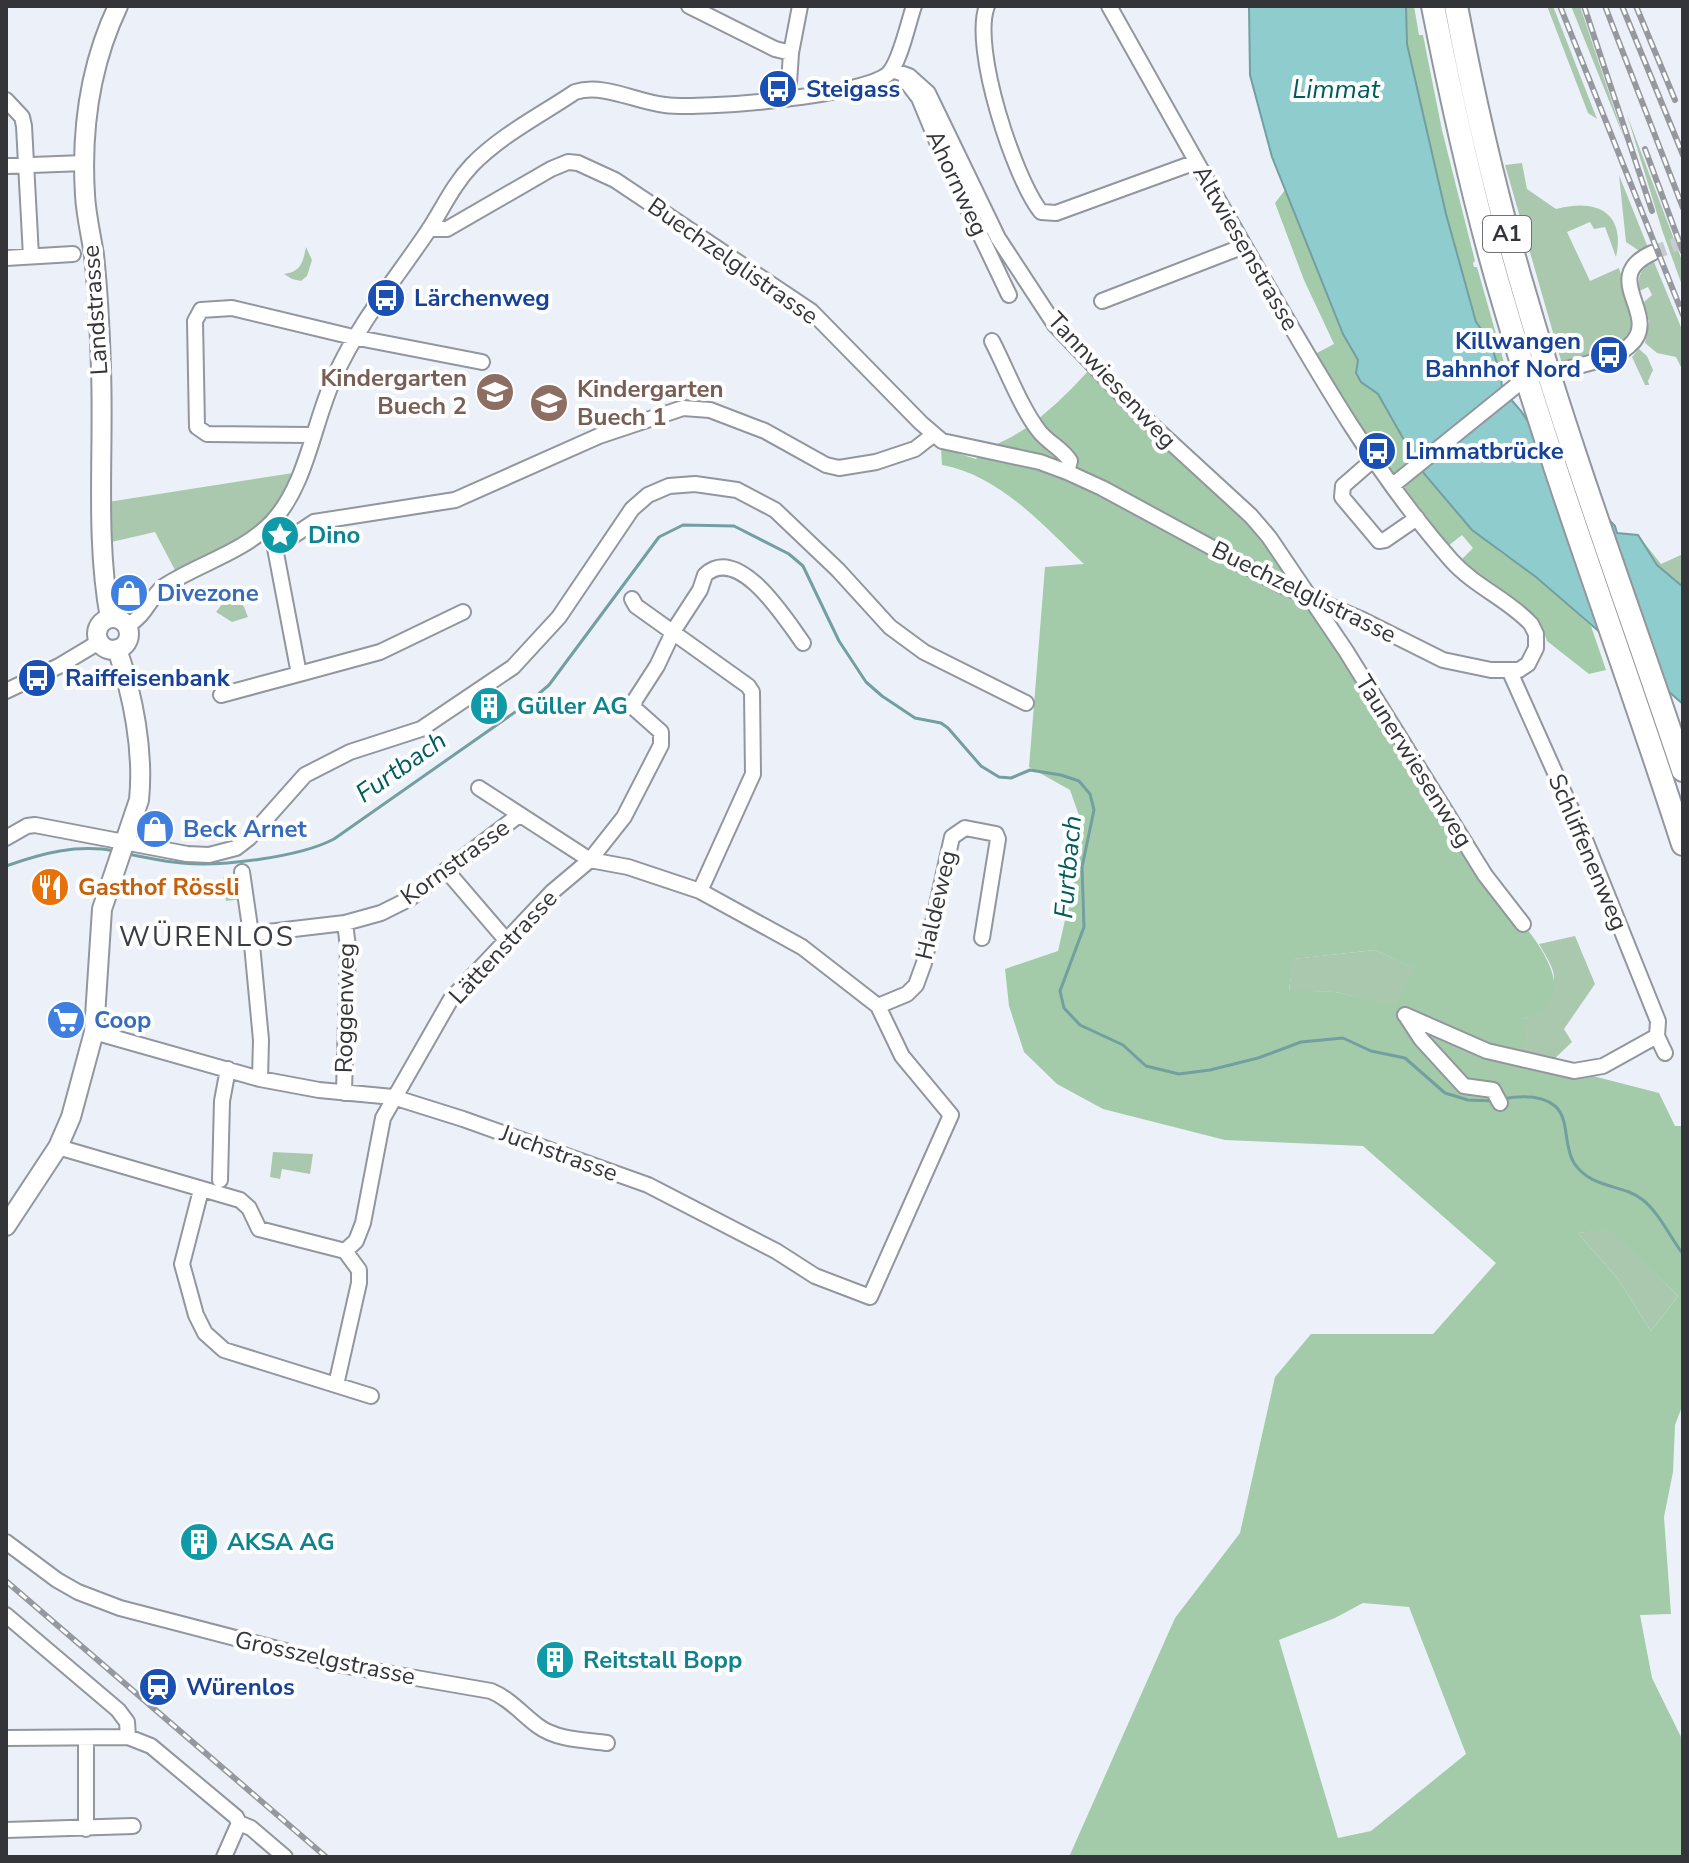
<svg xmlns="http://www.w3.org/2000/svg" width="1689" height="1863" viewBox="0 0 1689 1863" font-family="'Nunito Sans',sans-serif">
	<rect width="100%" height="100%" fill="#ecf1f9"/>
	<path fill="#aac8ae" d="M1547 6H1553L1597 119 1588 113Z
		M1571 6H1580L1624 138Z
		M1627 115 1683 263V288L1662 230Z
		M1522 163 1527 189 1556 209C1596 198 1626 212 1616 257L1605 227 1594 229 1590 222 1567 232 1590 281 1619 268C1624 285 1633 306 1634 323 1634 349 1582 361 1562 364L1505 165Z
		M1619 175 1649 250H1638L1626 242Z
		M306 247 312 260 307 276 301 281 292 279 284 274C301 272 303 262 306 247Z
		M1654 262 1683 332V371L1676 357 1657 353 1645 343 1649 322 1644 302 1652 295 1648 287 1639 291C1637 277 1641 267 1654 262Z
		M1639 349 1647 356 1653 370 1648 381 1649 385H1645L1632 357Z
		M293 473C270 534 230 544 176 572L155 532 107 543 108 502Z
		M1638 535 1661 564 1683 554V587L1657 565Z
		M232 591 244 607 248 617 232 622 216 612Z
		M240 875 243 899 226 901 223 877Z
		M1575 936 1595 984 1564 1029 1572 1042 1549 1064 1514 1056 1521 1019C1533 1016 1535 1014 1542 1004 1561 977 1555 972 1539 944Z
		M1375 950 1415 968 1396 1006 1335 992 1289 991 1293 959Z
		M273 1152 313 1154 310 1174 282 1169 280 1179 270 1177Z
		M1610 1229 1678 1296 1651 1331 1618 1279 1578 1233Z"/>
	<path fill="#a3cba9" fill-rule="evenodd" d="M1406 6H1414L1419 35H1423L1442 130 1475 261 1473 263 1474 267H1477L1509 380 1502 381 1490 341 1476 323 1446 214 1407 44Z
		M1285 190 1343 334 1358 360 1361 382 1378 394 1421 470 1500 552 1536 577 1591 626 1606 670 1589 674 1547 641 1542 627 1530 613 1475 575 1460 561 1473 548 1462 535 1448 546 1364 433 1315 354 1334 344 1304 280 1275 203Z
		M1093 365 1251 516 1523 924C1548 955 1579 1003 1522 1019L1526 1037 1515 1056 1659 1093 1675 1126H1683V1404L1675 1425 1673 1472 1664 1517 1671 1614 1640 1615 1652 1678 1683 1741V1857H1069L1175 1618 1240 1533 1275 1377 1311 1334H1433L1496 1263 1363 1146 1225 1140 1103 1109 1057 1084 1024 1052 1009 1006 1005 969 1058 951 1077 867 1082 824 1070 790 1029 767 1045 567 1084 564C1043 525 999 475 942 465L941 448 976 459C988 445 1003 443 1018 433 1042 419 1076 386 1093 365ZM1375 950 1414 968 1396 1005 1335 992 1289 990 1294 959ZM1610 1230 1678 1296 1651 1331 1618 1279 1578 1233ZM1363 1603 1409 1607 1466 1754 1371 1831 1338 1838 1279 1640 1335 1618Z"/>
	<path fill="#8fccce" stroke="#739fa1" stroke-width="2" d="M1249 6H1406L1407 44 1446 214 1476 322 1490 341 1501 376 1502 389 1521 411 1559 467 1615 526 1617 533 1638 535 1657 565 1683 587V704L1536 577 1472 530 1421 470 1378 394 1361 382 1356 373 1358 360 1343 334 1272 157 1250 75Z"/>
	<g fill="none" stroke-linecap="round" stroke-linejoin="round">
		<path stroke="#739fa1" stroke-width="3" d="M127 854C145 857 164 862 182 863 221 867 300 857 334 839L528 703 549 685 659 537 683 525 734 526 789 554 803 566 839 641 866 682 882 696 915 718 941 723 948 728 981 766 999 777 1011 778 1030 770 1061 775 1079 781 1090 794 1094 810 1082 867 1084 927 1060 991 1064 1008 1080 1025 1123 1045 1146 1066 1179 1074 1210 1070 1258 1058 1301 1042 1343 1038 1371 1051 1405 1058 1445 1093 1468 1100 1494 1101
			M6 866C43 853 76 844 116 851
			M1502 1099C1518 1096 1541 1094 1555 1106 1570 1119 1563 1146 1574 1163 1592 1190 1622 1183 1643 1200 1660 1214 1670 1237 1683 1254"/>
		<path stroke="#c7cbd2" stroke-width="14" stroke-dasharray="14 7" stroke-linecap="butt" d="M1652 253 1683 242"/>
		<defs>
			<path id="minor" d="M689 6 775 49 791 53
				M987 6C971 47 1014 178 1041 212L1056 213 1196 162
				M892 70 909 76 928 93 998 238 1055 325 1141 415 1251 516 1269 537 1346 651 1485 875 1523 924
				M906 81 919 98 945 161 1009 295
				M788 98 791 53 800 6
				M6 100 22 117 24 126 31 256
				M6 166 84 163
				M429 229H447L551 169 568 162 578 163 615 180 811 311 921 423 942 441 1040 462 1067 472 1102 488 1281 585 1363 620 1443 660 1491 670H1519L1528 664 1536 648V634L1531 624C1508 599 1475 587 1451 560 1378 477 1323 382 1268 287 1214 194 1162 100 1109 6
				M6 258 73 254
				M1102 301 1244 246
				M992 341C1006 368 1021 408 1039 431 1048 443 1062 448 1070 461L1067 472
				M1563 370C1582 364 1613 360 1629 346 1664 316 1597 278 1652 253
				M312 435 207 434 197 427 195 321 201 310 232 308 353 337 482 362
				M1374 459 1343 486 1342 497 1379 541 1385 540 1417 518
				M1393 485 1517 385
				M275 548 314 522 455 500 599 436 683 408 710 410 765 431 826 465 839 468 876 462 915 449 933 435
				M632 599 636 606 748 686 752 692 753 774 700 891
				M127 626C146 615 148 600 163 587 197 564 243 553 272 522 307 484 313 424 334 378 358 324 395 280 428 231 443 208 453 185 472 165 501 135 541 115 575 92 604 83 636 102 665 105 702 110 862 96 888 74 900 63 908 23 914 6
				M1510 672 1586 842 1658 1021 1657 1036 1665 1053
				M299 674 380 652 463 612
				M6 691 59 666 99 642
				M221 695 299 674 275 548
				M479 788 590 860 624 817 661 745V732L634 708 635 700 657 666 674 630 700 590 705 575C739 543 787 621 803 643
				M6 838 27 826 35 825 187 854 209 855 236 848 249 838 305 775 350 752 421 729 513 667 559 617 632 509 648 495 669 486 695 484 737 490 775 510 838 570 890 627 924 652 1026 703
				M446 870 506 940
				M242 872 251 934
				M878 1006 907 994 916 985 924 963 952 837 965 828 996 834 998 839 982 938
				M1405 1015 1487 1051 1574 1071 1603 1066 1657 1036
				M1406 1016 1421 1039 1464 1086 1493 1090 1500 1103
				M260 1079 261 1040 251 934 345 923 381 913 409 899 519 815
				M344 1093 348 947 345 923
				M58 1147 240 1200 249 1208 259 1229 345 1251 356 1241 363 1223 383 1118 451 999 552 892 590 860 628 867 700 891 802 947 878 1006 902 1056 951 1115 870 1297 815 1276 776 1251 648 1185 463 1119 393 1097 319 1090 260 1079 94 1032
				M220 1180 222 1101 228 1069
				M201 1190 182 1264 196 1315 205 1333 224 1350 371 1396
				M336 1385 359 1283V1270L345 1251
				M6 1542 57 1580 78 1592 120 1608 335 1664 491 1691C510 1699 522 1714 538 1726 557 1740 584 1740 607 1743
				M6 1615 118 1710 127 1722 128 1737
				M6 1738 128 1737 151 1746 236 1817 239 1823
				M86 1738V1829
				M239 1823 251 1828 285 1857
				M6 1830 133 1826
				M224 1857 239 1823"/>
			<path id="major" d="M110 618C95 537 104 453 101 370 100 332 98 293 94 255 91 235 86 215 85 195 81 130 90 65 118 6
				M97 634a16 16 0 1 1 32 0a16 16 0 1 1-32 0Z
				M6 1226 58 1147 71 1117 94 1032 102 909 139 800C144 751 133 695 117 649"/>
			<path id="highway" d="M1433 6C1453 107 1475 208 1505 307 1558 488 1625 664 1683 844
				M1456 6C1475 106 1498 205 1527 302 1573 460 1631 614 1683 770"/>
		</defs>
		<use href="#minor" stroke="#92969d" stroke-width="18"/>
		<use href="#major" stroke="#92969d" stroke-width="22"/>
		<use href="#highway" stroke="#92969d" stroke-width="26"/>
		<use href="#minor" stroke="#fff" stroke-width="14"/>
		<use href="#major" stroke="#fff" stroke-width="18"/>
		<use href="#highway" stroke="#fff" stroke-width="22"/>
		<defs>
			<path id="rail" d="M1560 6 1683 315
				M1584 6 1652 211
				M1605 6 1683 208
				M1622 6 1683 155
				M1636 6 1675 100
				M1645 149 1683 252
				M6 1581 326 1857"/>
		</defs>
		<use href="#rail" stroke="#95999f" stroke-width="6"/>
		<use href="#rail" stroke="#fefefe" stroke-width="3" stroke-dasharray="9" stroke-linecap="butt"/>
	</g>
	<defs>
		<symbol id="bus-disc" viewBox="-11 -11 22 22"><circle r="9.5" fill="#1a4fb4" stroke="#fefefe"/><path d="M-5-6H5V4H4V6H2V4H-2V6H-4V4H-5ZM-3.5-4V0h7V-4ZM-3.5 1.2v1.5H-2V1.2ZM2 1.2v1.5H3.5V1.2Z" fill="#fff"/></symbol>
		<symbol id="school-disc" viewBox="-11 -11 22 22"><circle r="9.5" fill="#8d6e63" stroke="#fefefe"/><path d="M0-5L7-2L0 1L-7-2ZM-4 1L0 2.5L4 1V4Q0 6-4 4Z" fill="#fff"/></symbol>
		<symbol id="sight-disc" viewBox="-11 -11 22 22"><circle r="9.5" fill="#0f9aa8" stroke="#fefefe"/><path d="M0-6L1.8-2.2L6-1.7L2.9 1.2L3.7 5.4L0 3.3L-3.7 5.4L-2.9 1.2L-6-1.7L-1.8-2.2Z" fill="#fff"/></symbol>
		<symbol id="shop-disc" viewBox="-11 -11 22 22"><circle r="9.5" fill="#3f7fe0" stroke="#fefefe"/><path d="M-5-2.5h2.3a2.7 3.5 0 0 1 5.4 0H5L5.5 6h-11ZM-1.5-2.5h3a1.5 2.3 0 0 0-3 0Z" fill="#fff"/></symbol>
		<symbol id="building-disc" viewBox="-11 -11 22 22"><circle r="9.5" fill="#0f9aa8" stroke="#fefefe"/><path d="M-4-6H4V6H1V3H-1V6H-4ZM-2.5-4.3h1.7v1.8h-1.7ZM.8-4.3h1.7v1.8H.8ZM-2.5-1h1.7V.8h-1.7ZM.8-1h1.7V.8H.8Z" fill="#fff"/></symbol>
		<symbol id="restaurant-disc" viewBox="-11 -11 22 22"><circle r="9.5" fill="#e8710a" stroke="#fefefe"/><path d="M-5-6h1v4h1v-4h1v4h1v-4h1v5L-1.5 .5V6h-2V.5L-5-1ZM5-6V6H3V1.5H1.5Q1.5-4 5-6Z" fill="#fff"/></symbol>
		<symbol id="supermarket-disc" viewBox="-11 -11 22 22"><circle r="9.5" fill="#3f7fe0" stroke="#fefefe"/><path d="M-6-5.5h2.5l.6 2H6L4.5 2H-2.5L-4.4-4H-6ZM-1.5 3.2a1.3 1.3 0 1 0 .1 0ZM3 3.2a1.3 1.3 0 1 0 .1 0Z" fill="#fff"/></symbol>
		<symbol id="station-disc" viewBox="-11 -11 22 22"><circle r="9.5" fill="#1a4fb4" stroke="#fefefe"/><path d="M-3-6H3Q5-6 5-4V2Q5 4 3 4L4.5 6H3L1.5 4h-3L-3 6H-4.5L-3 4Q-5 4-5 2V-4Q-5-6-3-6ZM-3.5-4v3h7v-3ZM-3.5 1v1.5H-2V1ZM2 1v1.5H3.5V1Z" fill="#fff"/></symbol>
	</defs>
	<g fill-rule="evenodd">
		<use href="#bus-disc" x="756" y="67" width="44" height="44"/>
		<use href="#bus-disc" x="364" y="276" width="44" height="44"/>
		<use href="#bus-disc" x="1587" y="333" width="44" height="44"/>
		<use href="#school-disc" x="473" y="370" width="44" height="44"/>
		<use href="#school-disc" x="527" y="381" width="44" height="44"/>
		<use href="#bus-disc" x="1355" y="429" width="44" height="44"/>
		<use href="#sight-disc" x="258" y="513" width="44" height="44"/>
		<use href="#shop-disc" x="107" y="571" width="44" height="44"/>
		<use href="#bus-disc" x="15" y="656" width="44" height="44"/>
		<use href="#building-disc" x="467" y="684" width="44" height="44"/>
		<use href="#shop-disc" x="133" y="807" width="44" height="44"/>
		<use href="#restaurant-disc" x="28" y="865" width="44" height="44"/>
		<use href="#supermarket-disc" x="44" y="998" width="44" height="44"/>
		<use href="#building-disc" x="177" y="1520" width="44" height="44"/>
		<use href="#building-disc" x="533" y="1638" width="44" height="44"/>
		<use href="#station-disc" x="136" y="1665" width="44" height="44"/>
	</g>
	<g text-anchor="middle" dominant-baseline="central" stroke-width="8" stroke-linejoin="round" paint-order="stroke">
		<rect fill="#fefefe" stroke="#707173" stroke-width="2" x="1483" y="216" width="48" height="36" rx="6"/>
		<g font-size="22" font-weight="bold" fill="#333538">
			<text x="1507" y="234">A1</text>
		</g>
		<g font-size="24" font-weight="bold" fill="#164399" stroke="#fefefe" text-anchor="start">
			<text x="806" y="89">Steigass</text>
			<text x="414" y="298">Lärchenweg</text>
			<text x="1581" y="341" text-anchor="end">Killwangen<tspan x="1581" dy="28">Bahnhof Nord</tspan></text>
			<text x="1405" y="451">Limmatbrücke</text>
			<text x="65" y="678">Raiffeisenbank</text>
			<text x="186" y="1687">Würenlos</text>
		</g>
		<g font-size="24" fill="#333538" stroke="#fefefe">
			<text transform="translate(957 183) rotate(65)">Ahornweg</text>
			<text transform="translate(1246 248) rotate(60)">Altwiesenstrasse</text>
			<text transform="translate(733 261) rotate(35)">Buechzelglistrasse</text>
			<text transform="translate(95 310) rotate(-94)">Landstrasse</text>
			<text transform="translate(1112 380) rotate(47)">Tannwiesenweg</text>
			<text transform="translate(1304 592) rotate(26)">Buechzelglistrasse</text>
			<text transform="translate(1414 761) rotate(58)">Taunerwiesenweg</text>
			<text transform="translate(1588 852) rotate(67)">Schliffenenweg</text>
			<text transform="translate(455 862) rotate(-36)">Kornstrasse</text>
			<text transform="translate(936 905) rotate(-77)">Haldeweg</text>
			<text transform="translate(503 947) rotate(-47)">Lättenstrasse</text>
			<text transform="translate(345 1008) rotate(-89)">Roggenweg</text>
			<text transform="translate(559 1153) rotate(20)">Juchstrasse</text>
			<text transform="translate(325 1658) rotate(12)">Grosszelgstrasse</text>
		</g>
		<g font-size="24" font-weight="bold" fill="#785e54" stroke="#fefefe" text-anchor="end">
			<text x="467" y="378">Kindergarten<tspan x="467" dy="28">Buech 2</tspan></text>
			<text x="577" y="389" text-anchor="start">Kindergarten<tspan x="577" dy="28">Buech 1</tspan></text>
		</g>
		<g font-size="24" font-weight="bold" fill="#0d838f" stroke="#fefefe" text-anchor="start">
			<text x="308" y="535">Dino</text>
			<text x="517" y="706">Güller AG</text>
			<text x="227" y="1542">AKSA AG</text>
			<text x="583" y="1660">Reitstall Bopp</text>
		</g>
		<g font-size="24" font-weight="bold" fill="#366cbe" stroke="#fefefe" text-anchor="start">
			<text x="157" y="593">Divezone</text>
			<text x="183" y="829">Beck Arnet</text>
			<text x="94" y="1020">Coop</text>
		</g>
		<g font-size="24" font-weight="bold" fill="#c56008" stroke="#fefefe" text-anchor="start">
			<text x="78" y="887">Gasthof Rössli</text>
		</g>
		<g font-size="26" font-style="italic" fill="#005c5f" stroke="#fefefe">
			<text x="1336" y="89">Limmat</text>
			<text transform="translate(401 767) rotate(-35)">Furtbach</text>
			<text transform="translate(1068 867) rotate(-85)">Furtbach</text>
		</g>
		<g font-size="28" letter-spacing="2" fill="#393c43" stroke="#fefefe">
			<text x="207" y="937">WÜRENLOS</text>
		</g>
	</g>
	<rect width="1689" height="1863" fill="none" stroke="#333538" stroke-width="16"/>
</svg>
